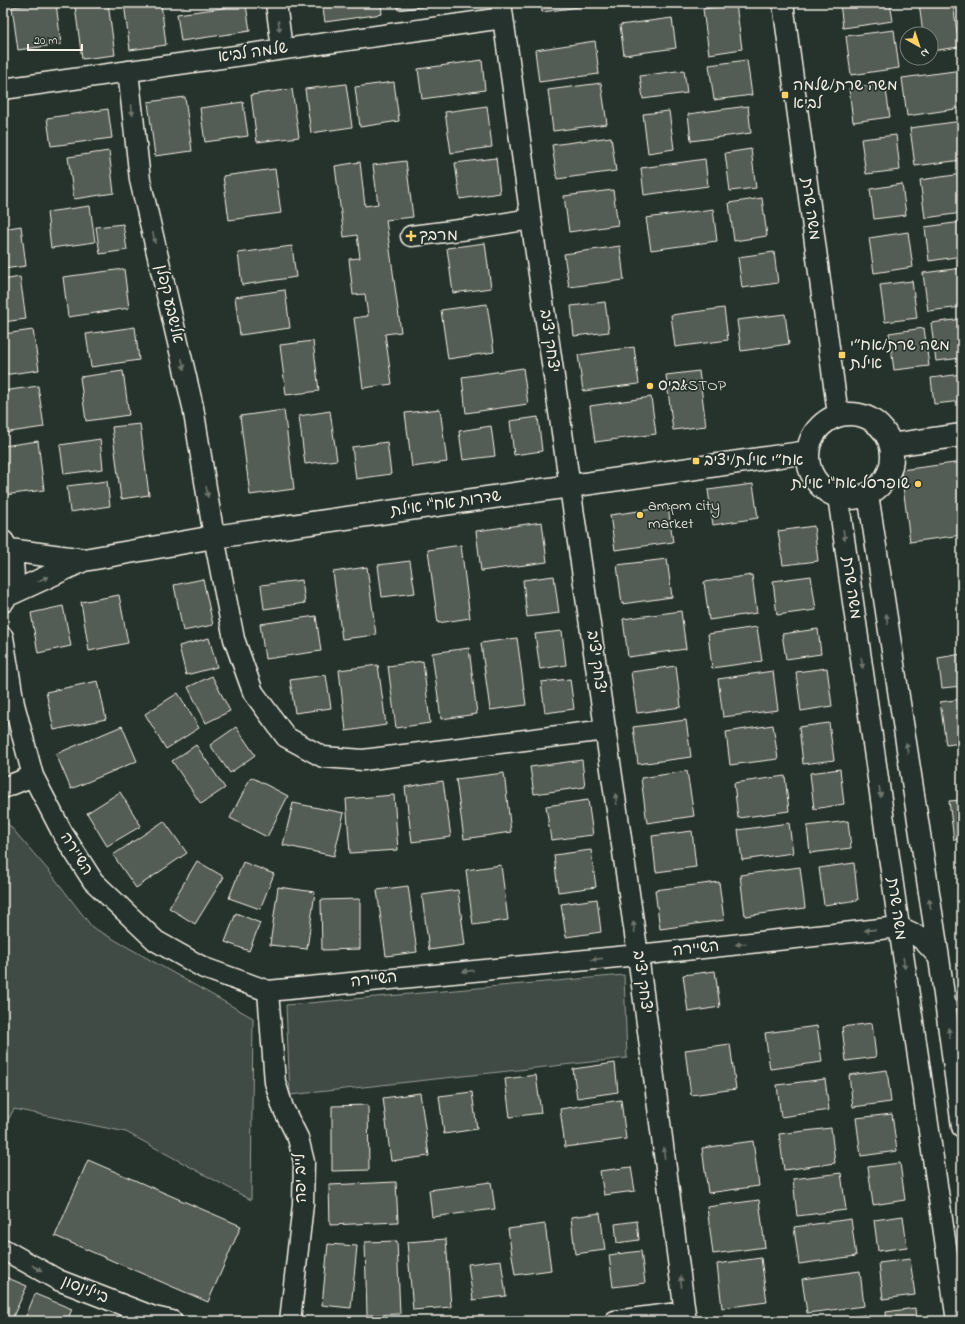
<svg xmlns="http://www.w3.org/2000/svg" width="965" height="1324" viewBox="0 0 965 1324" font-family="'Indie Flower','Playpen Sans Hebrew',sans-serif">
	<rect width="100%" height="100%" fill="#26332d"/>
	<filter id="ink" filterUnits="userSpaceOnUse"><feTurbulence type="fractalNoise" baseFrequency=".025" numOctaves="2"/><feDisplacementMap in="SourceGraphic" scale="8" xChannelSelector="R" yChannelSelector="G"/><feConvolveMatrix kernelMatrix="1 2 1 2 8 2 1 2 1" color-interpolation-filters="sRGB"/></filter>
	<g filter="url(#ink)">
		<path fill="#414b45" stroke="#9a9e96" d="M3 818 49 871 92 927 253 1018 251 1200 126 1132 14 1109 3 1129Z
			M624 975 627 1058 290 1095 286 1005Z"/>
		<path fill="#525c55" stroke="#f4f1e8" d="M43 3H56L61 44 18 50 12 7Z
			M98 3H108L115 55 82 59 75 6Z
			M124 3H161L166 45 130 50Z
			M322 3H381L382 14 325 22Z
			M397 3H428V6L398 10Z
			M541 3H594V5L542 12Z
			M840 3H890L893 21 843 28Z
			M919 3H953L959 47 931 51V34H923Z
			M736 4 742 49 709 54 703 9Z
			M246 5 250 31 181 41 177 14Z
			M672 18 676 48 624 55 620 25Z
			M894 30 899 68 851 75 846 36Z
			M595 41 599 74 539 82 535 50Z
			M482 60 485 90 422 99 418 69Z
			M747 60 752 95 714 100 709 65Z
			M684 70 687 93 643 99 640 76Z
			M962 70V108L907 116 902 78Z
			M394 82 399 121 360 127 355 87Z
			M601 83 607 124 553 131 548 90Z
			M885 83 890 117 853 122 849 88Z
			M346 84 352 127 311 133 305 89Z
			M292 89 299 137 257 142 251 95Z
			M185 97 192 151 155 156 148 102Z
			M243 102 248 136 205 142 200 108Z
			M487 106 492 147 451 153 445 112Z
			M748 106 751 133 691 141 688 114Z
			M108 109 112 138 51 146 47 118Z
			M669 111 674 149 648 153 643 114Z
			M962 121V160L915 166 910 128Z
			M896 135 900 170 866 174 861 139Z
			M611 137 616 171 557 179 552 145Z
			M751 149 756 188 730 191 725 153Z
			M109 151 114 193 74 199 68 157Z
			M496 158 500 193 460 199 455 163Z
			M705 159 708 186 644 195 641 168Z
			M406 161 413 217 386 220 401 332 385 334 392 384 363 388 354 318 368 316 365 294 353 295 349 259 360 258 357 235 344 237 335 166 360 162 365 206 378 204 373 165Z
			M275 169 281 213 229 220 223 176Z
			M962 174V213L925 218 920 180Z
			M902 184 906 215 874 219 870 189Z
			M613 190 618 225 569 232 564 196Z
			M762 198 767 236 734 241 729 203Z
			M90 206 95 242 51 248 47 212Z
			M713 209 717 241 651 250 646 218Z
			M962 222V256L929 261 925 227Z
			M123 224 127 250 100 254 96 227Z
			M21 226 26 266 3 269V229Z
			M908 232 913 267 874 273 869 238Z
			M485 243 491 288 453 293 447 248Z
			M292 246 296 277 242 285 238 253Z
			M620 246 624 280 569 287 564 254Z
			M774 252 778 283 742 288 738 257Z
			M962 268V307L928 311 923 273Z
			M124 269 129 308 68 317 63 277Z
			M20 277 26 319 3 322V280Z
			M912 281 917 318 885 322 880 285Z
			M285 290 290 328 240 335 235 297Z
			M605 302 609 332 574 336 571 306Z
			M487 304 494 352 448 359 441 310Z
			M724 308 728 340 675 347 671 315Z
			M785 314 789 344 741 351 737 320Z
			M962 319V358L936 361 931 323Z
			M135 327 139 360 91 367 86 334Z
			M924 328 929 366 894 370 889 333Z
			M33 330 39 370 3 375V334Z
			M313 341 319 391 286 395 280 345Z
			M634 347 639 384 583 391 578 355Z
			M523 368 528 404 466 413 462 377Z
			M123 371 129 415 86 421 80 377Z
			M699 371 706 426 673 430 666 375Z
			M962 374V401L934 404 931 378Z
			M38 386 44 427 3 433V391Z
			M651 397 656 434 595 442 590 406Z
			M440 409 447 462 412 467 405 413Z
			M284 410 294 489 250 495 240 416Z
			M330 411 337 460 305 464 299 416Z
			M538 417 542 451 514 455 510 421Z
			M140 424 149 495 121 499 112 427Z
			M491 426 495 456 463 460 459 431Z
			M100 439 103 469 64 474 60 445Z
			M38 441 44 490 4 495 3 446Z
			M387 442 391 474 356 479 352 447Z
			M962 462V535L910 542 901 470Z
			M107 481 110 506 70 512 67 486Z
			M753 484 758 518 713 525 708 490Z
			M668 507 673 542 615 550 610 515Z
			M542 522 547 562 481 571 476 531Z
			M814 526 818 561 783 565 778 531Z
			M461 545 470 618 438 623 428 550Z
			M667 559 672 597 622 604 617 565Z
			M410 561 415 593 382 597 378 565Z
			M367 567 376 635 342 639 333 572Z
			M752 575 757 613 709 620 704 582Z
			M554 576 559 613 527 617 523 580Z
			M811 576 816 610 777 615 773 581Z
			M203 579 213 625 183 631 174 585Z
			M302 580 305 603 264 609 261 585Z
			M119 595 128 643 89 651 81 602Z
			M63 606 71 646 38 653 31 613Z
			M681 611 686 649 628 657 623 619Z
			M316 616 321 651 265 659 260 624Z
			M757 627 762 661 712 668 708 634Z
			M818 629 821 654 786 659 782 634Z
			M562 631 566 665 540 669 535 634Z
			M209 638 217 667 186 675 179 646Z
			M517 638 526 705 490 710 481 643Z
			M469 648 477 714 441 719 432 653Z
			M962 654V686L942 688 938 658Z
			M423 661 430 723 396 728 388 666Z
			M378 665 386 725 346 731 339 670Z
			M676 666 681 707 637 713 631 672Z
			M827 668 832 706 801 711 796 672Z
			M773 671 778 710 723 717 718 679Z
			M326 675 331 708 295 713 290 680Z
			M212 676 230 711 206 723 188 687Z
			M570 679 574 709 545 713 541 682Z
			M98 681 106 719 54 730 46 692Z
			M178 693 199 728 166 749 145 714Z
			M962 699V743L946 745 940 702Z
			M686 720 691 757 638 764 633 727Z
			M829 723 834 760 803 764 799 727Z
			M773 725 778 759 730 765 726 732Z
			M122 726 137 761 71 789 56 754Z
			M236 727 255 755 230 773 210 745Z
			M196 745 225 788 201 804 172 761Z
			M582 760 585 787 534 794 530 767Z
			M840 769 844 804 814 809 810 773Z
			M687 771 694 816 647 823 641 778Z
			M504 773 511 832 464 839 456 779Z
			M785 776 789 811 738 818 734 783Z
			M251 777 288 796 267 837 230 818Z
			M443 781 451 837 412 842 405 787Z
			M120 792 141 826 107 846 87 813Z
			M394 795 398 850 350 853 346 799Z
			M588 800 593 835 551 840 546 806Z
			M962 800V839L954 840 949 801Z
			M293 803 344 813 334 856 283 845Z
			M164 821 187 853 136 888 113 855Z
			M848 821 851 848 810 853 807 826Z
			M789 823 793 853 742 860 738 830Z
			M692 831 696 867 656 872 652 836Z
			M591 850 596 887 558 892 554 855Z
			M197 861 224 877 195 924 169 908Z
			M243 862 274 874 260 909 229 898Z
			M854 863 858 900 824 905 819 868Z
			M501 865 508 920 473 925 466 870Z
			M800 867 805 908 745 916 740 875Z
			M719 882 724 920 660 929 655 890Z
			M408 886 417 952 386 956 377 890Z
			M278 887 315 892 307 949 270 945Z
			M458 890 465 945 429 950 422 895Z
			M360 899V949L322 950 321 900Z
			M597 899 601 932 566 937 561 904Z
			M236 913 260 923 249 951 225 942Z
			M715 971 720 1007 688 1012 683 975Z
			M872 1023 876 1057 846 1061 842 1027Z
			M817 1026 822 1062 770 1069 765 1033Z
			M730 1044 736 1089 691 1095 685 1050Z
			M615 1063 618 1092 577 1098 573 1069Z
			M887 1070 891 1102 853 1107 849 1075Z
			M536 1075 541 1113 510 1117 505 1079Z
			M825 1079 829 1110 781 1117 777 1085Z
			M472 1092 477 1129 444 1134 439 1096Z
			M420 1093 429 1156 391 1161 383 1098Z
			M621 1100 626 1139 565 1147 560 1109Z
			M368 1105 369 1170 332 1171V1106Z
			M892 1114 897 1151 861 1156 856 1118Z
			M831 1128 835 1163 784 1170 779 1134Z
			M753 1141 759 1186 708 1193 702 1148Z
			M88 1160 241 1226 208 1302 55 1236Z
			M900 1163 905 1200 873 1205 868 1167Z
			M631 1167 635 1191 604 1195 600 1171Z
			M841 1173 846 1210 797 1216 793 1179Z
			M396 1182 398 1222 330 1225 329 1185Z
			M491 1182 495 1209 432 1217 429 1190Z
			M759 1200 765 1247 713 1254 707 1207Z
			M600 1213 605 1250 575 1254 571 1217Z
			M903 1216 907 1247 878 1251 874 1220Z
			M851 1219 856 1256 799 1264 794 1227Z
			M637 1221 639 1240 617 1243 615 1224Z
			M545 1224 551 1270 515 1275 508 1229Z
			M446 1239 451 1307 413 1310 407 1242Z
			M397 1241 400 1314 367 1315 365 1242Z
			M328 1244 357 1246 351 1308 322 1305Z
			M641 1251 645 1283 613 1287 609 1255Z
			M761 1258 767 1302 722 1308 717 1264Z
			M910 1259 915 1295 883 1299 879 1263Z
			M501 1260 506 1296 473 1300 468 1264Z
			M860 1271 864 1306 807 1313 802 1279Z
			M3 1276 27 1286 11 1321H3Z
			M35 1294 72 1309 67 1321H24Z
			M915 1308 916 1321H887L886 1312Z
			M865 1315V1321H820Z"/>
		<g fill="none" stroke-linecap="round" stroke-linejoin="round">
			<defs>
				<path id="minor" d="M276 3 282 49
					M501 3 531 219 638 955 686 1321
					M783 3 838 415
					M128 71 140 180 193 407 214 537 234 639 253 692 286 737 323 757 363 760 606 730
					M3 89 503 18
					M411 236 468 229 531 219
					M868 494 939 958 962 1127
					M838 496 899 927 957 1321
					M3 637 14 704 33 776 63 834 93 881 156 941 204 968 268 991 638 955 899 927C918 934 926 942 939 958
					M3 788 33 776
					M268 991 275 1082 283 1108 298 1138 304 1162 303 1204 290 1321
					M3 1249 58 1280 154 1317 172 1321
					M615 1321 685 1312"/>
				<path id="major" d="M808 456a42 42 0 1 1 84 0a42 42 0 1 1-84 0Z
					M891 445 962 435
					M3 542C15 560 17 583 3 601
					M9 550 84 560
					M8 595 84 560 214 537 808 452"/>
			</defs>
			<use href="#minor" stroke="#f4f1e8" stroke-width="23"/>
			<use href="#major" stroke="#f4f1e8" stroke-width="25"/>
			<use href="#minor" stroke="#26332d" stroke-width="20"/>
			<use href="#major" stroke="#26332d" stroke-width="22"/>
		</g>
		<defs><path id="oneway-solid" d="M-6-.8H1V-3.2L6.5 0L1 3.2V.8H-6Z"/></defs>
		<g fill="#6e766e">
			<use href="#oneway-solid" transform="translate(279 26) rotate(83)"/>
			<use href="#oneway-solid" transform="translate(132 110) rotate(84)"/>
			<use href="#oneway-solid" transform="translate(154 238) rotate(77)"/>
			<use href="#oneway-solid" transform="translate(183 364) rotate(77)"/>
			<use href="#oneway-solid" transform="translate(207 492) rotate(81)"/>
			<use href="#oneway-solid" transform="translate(844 535) rotate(82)"/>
			<use href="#oneway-solid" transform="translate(43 579) rotate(-25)"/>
			<use href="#oneway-solid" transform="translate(887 619) rotate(-99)"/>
			<use href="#oneway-solid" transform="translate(862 663) rotate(82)"/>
			<use href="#oneway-solid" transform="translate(907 748) rotate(-99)"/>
			<use href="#oneway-solid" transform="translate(880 792) rotate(82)"/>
			<use href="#oneway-solid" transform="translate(616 799) rotate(-98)"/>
			<use href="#oneway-solid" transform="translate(930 904) rotate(-99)"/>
			<use href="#oneway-solid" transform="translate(634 927) rotate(-98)"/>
			<use href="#oneway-solid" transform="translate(870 930) rotate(174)"/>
			<use href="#oneway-solid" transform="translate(741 944) rotate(174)"/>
			<use href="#oneway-solid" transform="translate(597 959) rotate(174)"/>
			<use href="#oneway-solid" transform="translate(904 963) rotate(82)"/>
			<use href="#oneway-solid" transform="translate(468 971) rotate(174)"/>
			<use href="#oneway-solid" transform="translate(949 1033) rotate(-98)"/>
			<use href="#oneway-solid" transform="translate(664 1153) rotate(-97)"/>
			<use href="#oneway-solid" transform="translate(37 1268) rotate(29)"/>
			<use href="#oneway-solid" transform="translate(681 1282) rotate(-97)"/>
		</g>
	</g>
	<g fill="#ffd166" stroke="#26332d" stroke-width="1.5">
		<rect x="781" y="91" width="8" height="8" rx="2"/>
		<path d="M409 230h4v4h4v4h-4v4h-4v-4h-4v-4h4z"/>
		<rect x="838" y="351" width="8" height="8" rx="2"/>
		<circle cx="650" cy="386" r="4"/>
		<rect x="692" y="457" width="8" height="8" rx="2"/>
		<circle cx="918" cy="484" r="4"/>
		<circle cx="640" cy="515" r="4"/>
	</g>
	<g text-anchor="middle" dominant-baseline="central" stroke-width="3.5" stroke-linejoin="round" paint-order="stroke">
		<g font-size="16" fill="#f4f1e8" stroke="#26332d">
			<text transform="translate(253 53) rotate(-8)">שלמה לביא</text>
			<text transform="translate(810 209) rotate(82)">משה שרת</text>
			<text transform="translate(169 304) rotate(77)">אלישבע קפלן</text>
			<text transform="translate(549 341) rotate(82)">יצחק יציב</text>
			<text transform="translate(446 504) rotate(-8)">שדרות אח"י אילת</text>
			<text transform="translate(851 588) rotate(82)">משה שרת</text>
			<text transform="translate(596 662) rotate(82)">יצחק יציב</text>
			<text transform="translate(76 854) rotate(58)">השיירה</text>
			<text transform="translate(896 909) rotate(82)">משה שרת</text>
			<text transform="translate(696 949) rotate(-6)">השיירה</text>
			<text transform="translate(374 980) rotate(-6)">השיירה</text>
			<text transform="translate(642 982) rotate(82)">יצחק יציב</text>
			<text transform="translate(301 1178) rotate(-92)">לייב יפה</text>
			<text transform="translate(85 1290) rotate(22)">ביילינסון</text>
		</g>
		<g font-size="16" fill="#f4f1e8" stroke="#26332d" text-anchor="start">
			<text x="793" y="86">משה שרת/שלמה<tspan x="793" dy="18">לביא</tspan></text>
			<text x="419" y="236">מרבך</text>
			<text x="850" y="346">משה שרת/אח״י<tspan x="850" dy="18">אילת</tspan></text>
			<text x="658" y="386">ביס&amp;STOP</text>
			<text x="704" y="461">אח״י אילת/יציב</text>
			<text x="910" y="484" text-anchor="end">שופרסל אח"י אילת</text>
			<text x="648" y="506">am:pm city<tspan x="648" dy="18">market</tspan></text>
		</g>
	</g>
	<rect width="965" height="1324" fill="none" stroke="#26332d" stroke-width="16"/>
	<rect x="8" y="8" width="949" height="1308" fill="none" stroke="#f4f1e8" stroke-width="1.5" filter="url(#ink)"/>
	<g transform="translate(919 46) rotate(141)"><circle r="19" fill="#26332d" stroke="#787f78"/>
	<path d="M0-3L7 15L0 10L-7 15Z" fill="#ffd166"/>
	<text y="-6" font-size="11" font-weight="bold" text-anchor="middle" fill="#f4f1e8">N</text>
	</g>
	<path d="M28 44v6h54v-6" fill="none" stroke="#f4f1e8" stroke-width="2"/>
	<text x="34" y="44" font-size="12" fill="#f4f1e8" stroke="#26332d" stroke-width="3" paint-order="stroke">20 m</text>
</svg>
